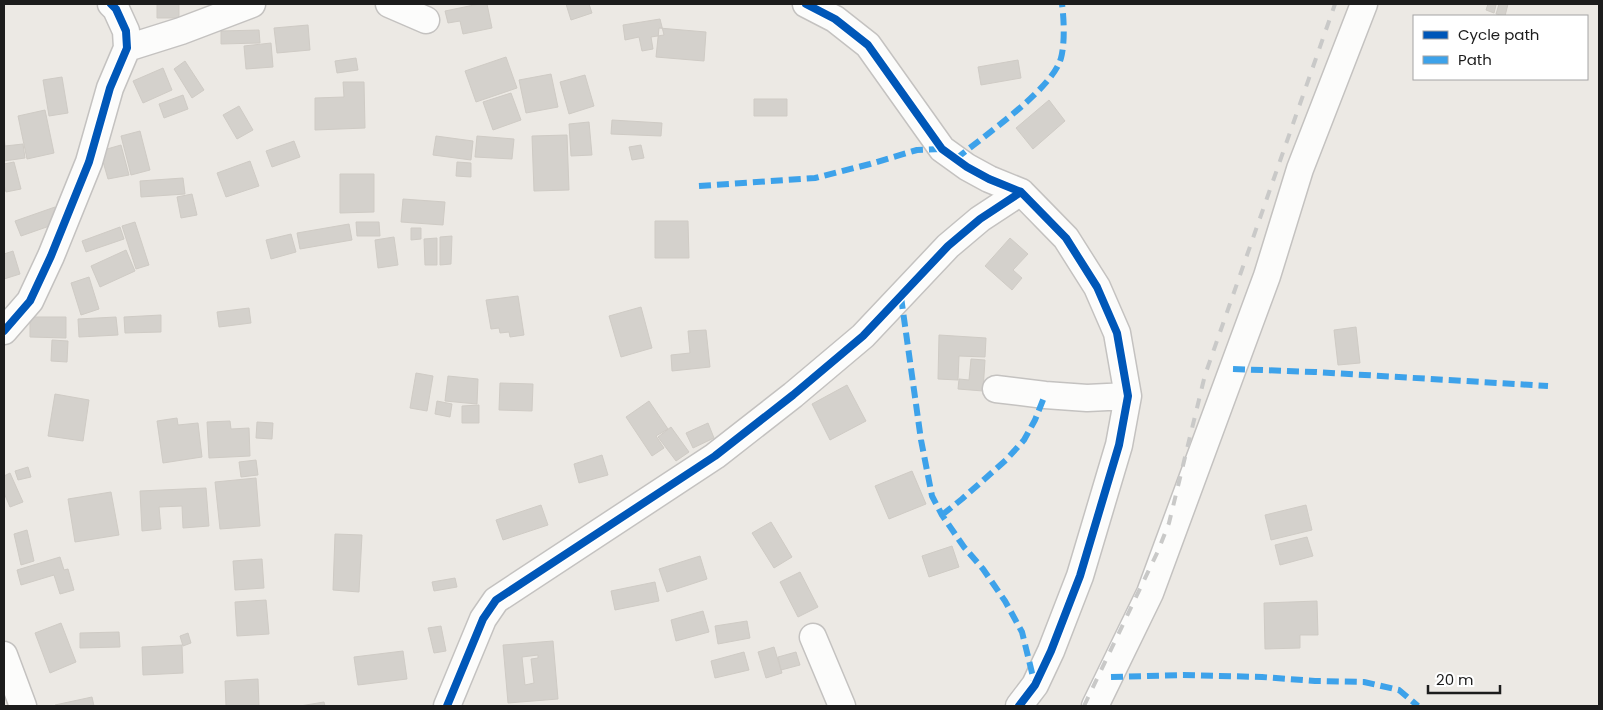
<svg xmlns="http://www.w3.org/2000/svg" width="1603" height="710" viewBox="0 0 1603 710" font-family="Poppins,sans-serif">
	<rect width="100%" height="100%" fill="#ece9e4"/>
	<path fill="#d4d1cc" stroke="#cfcbc5" fill-rule="evenodd" d="M157 4H179V18H157Z
		M479 4H487L492 28 463 34 460 21 448 23 445 11Z
		M566 4H589L592 13 571 20Z
		M1488 4 1496 5 1494 13 1486 10Z
		M1499 4H1508L1505 16 1496 14Z
		M660 19 664 35 651 37 653 49 642 51 639 37 625 40 623 25Z
		M308 25 310 50 277 53 274 28Z
		M659 28 706 32 704 61 656 57Z
		M259 30 260 43 221 44V31Z
		M271 43 273 67 246 69 244 46Z
		M506 57 517 88 476 102 465 71Z
		M356 58 358 70 337 73 335 61Z
		M1018 60 1021 78 981 85 978 67Z
		M185 61 204 90 192 98 174 69Z
		M163 68 172 90 143 103 133 81Z
		M551 74 558 107 526 113 519 80Z
		M585 75 594 106 569 114 560 82Z
		M62 77 68 113 49 116 43 80Z
		M343 82H364L365 128 315 130V98L344 97Z
		M511 93 521 120 493 130 483 102Z
		M183 95 188 109 164 118 159 104Z
		M754 99H787V116H754Z
		M1049 100 1065 121 1033 149 1016 128Z
		M239 106 253 130 237 139 223 115Z
		M45 110 54 153 27 159 18 116Z
		M612 120 662 123 661 136 611 134Z
		M589 122 592 155 571 156 569 124Z
		M140 131 150 170 131 175 121 136Z
		M567 135 569 190 534 191 532 136Z
		M4 136 5 146 23 144 25 158 4 161Z
		M436 136 473 141 471 160 433 155Z
		M477 136 514 139 512 159 475 157Z
		M294 141 300 157 272 167 266 151Z
		M121 145 129 175 108 179 100 151Z
		M641 145 644 158 632 160 629 147Z
		M250 161 259 186 226 197 217 173Z
		M14 162 21 189 6 192 4 185V164Z
		M457 162 471 163V177L456 176Z
		M340 174H374V212L340 213Z
		M183 178 185 194 141 197 140 181Z
		M192 194 197 215 181 218 177 197Z
		M403 199 445 202 443 225 401 222Z
		M55 207 61 222 21 236 15 221Z
		M655 221H688L689 258H655Z
		M135 222 149 265 136 269 122 226Z
		M356 222H379L380 236H357Z
		M349 224 352 240 300 249 297 233Z
		M120 227 124 239 86 252 82 241Z
		M411 228H421V239L411 240Z
		M291 234 296 252 271 259 266 240Z
		M452 236 451 264 440 265V237Z
		M394 237 398 265 378 268 375 240Z
		M437 238V265H425L424 239Z
		M1010 238 1028 254 1013 270 1022 278 1012 290 985 266Z
		M126 250 135 271 100 287 91 266Z
		M13 251 20 274 4 279V254Z
		M89 277 99 309 81 315 71 283Z
		M518 296 524 335 510 337 509 332 500 333 499 328 491 329 486 300Z
		M641 307 652 348 621 357 609 316Z
		M249 308 251 323 219 327 217 312Z
		M161 315V332L125 333 124 317Z
		M30 317H66V338L30 337Z
		M116 317 118 335 79 337 78 319Z
		M1356 327 1360 363 1338 365 1334 330Z
		M706 330 710 367 672 371 671 355 690 353 688 331Z
		M939 335 986 338 985 357 959 356 958 380 938 379Z
		M52 340 68 341 67 362 51 361Z
		M971 359 985 360 983 391 958 389 959 379 969 380Z
		M416 373 433 376 427 411 410 408Z
		M448 376 478 379 477 404 445 401Z
		M500 383 533 384 532 411 499 410Z
		M847 385 866 421 830 440 812 404Z
		M55 394 89 400 83 441 48 436Z
		M437 401 452 404 450 417 435 414Z
		M649 401 668 429 656 436 664 448 652 456 626 417Z
		M479 405V423H462V406Z
		M177 418 178 425 198 423 202 457 163 463 157 421Z
		M230 421 231 429 249 428 250 456 209 458 207 422Z
		M257 422 273 423 272 439 256 438Z
		M708 423 714 438 693 448 686 433Z
		M671 427 689 452 676 461 658 437Z
		M602 455 608 475 579 483 574 464Z
		M256 460 258 475 241 477 239 462Z
		M28 467 31 477 18 480 15 471Z
		M912 471 926 504 889 519 875 486Z
		M10 473 23 502 10 507 4 493V476Z
		M256 478 260 526 220 529 215 482Z
		M206 488 209 526 183 528 182 506 159 507 161 529 142 531 140 491Z
		M111 492 119 535 75 542 68 499Z
		M541 505 548 525 503 540 496 520Z
		M1306 505 1312 530 1271 540 1265 515Z
		M771 522 792 557 774 568 752 533Z
		M27 530 34 561 21 565 14 534Z
		M335 534 362 535 359 592 333 590Z
		M1307 537 1313 556 1280 565 1275 545Z
		M952 546 959 567 929 577 922 556Z
		M700 556 707 579 667 592 659 569Z
		M60 557 64 570 68 569 74 590 60 594 54 575 21 585 17 570Z
		M262 559 264 588 235 590 233 561Z
		M800 572 818 607 798 617 780 582Z
		M455 578 457 587 434 591 432 582Z
		M655 582 659 601 615 610 611 591Z
		M266 600 269 634 237 636 235 602Z
		M1317 601 1318 635H1300V648L1265 649 1264 603Z
		M703 611 709 632 676 641 671 620Z
		M747 621 750 638 718 644 715 626Z
		M61 623 76 662 50 673 35 633Z
		M441 626 446 651 434 653 428 628Z
		M119 632 120 647 80 648V633Z
		M188 633 191 643 183 646 180 636Z
		M553 641 558 699 508 703 503 645ZM538 655V658L531 659 534 683 525 685 522 657Z
		M182 645 183 673 143 675 142 647Z
		M774 647 782 673 766 678 758 652Z
		M403 651 407 679 358 685 354 657Z
		M744 652 749 670 715 678 711 661Z
		M796 652 800 665 781 670 778 657Z
		M258 679 259 706H226L225 681Z
		M92 697 94 706H55V705Z
		M324 702 325 706H300Z"/>
	<g fill="none" stroke-linecap="round" stroke-linejoin="round">
		<defs>
			<path id="minor" d="M389 4 426 20
				M806 4 835 19 868 45 942 149 967 167 989 179 1021 192 1066 238 1097 287 1117 333 1128 396 1119 445 1080 576 1051 651 1035 685 1019 706
				M127 48 181 31 252 4
				M4 331 30 301 51 256 89 162 110 88 127 48 126 31 116 9 111 4
				M996 389 1045 395 1087 398 1128 396
				M813 637 842 706
				M4 655 23 706
				M447 706 483 619 496 600 715 456 793 395 863 336 948 246 980 219 1021 192
				M1095 706 1150 593 1267 276 1300 169 1364 4"/>
		</defs>
		<use href="#minor" stroke="#c4c2c0" stroke-width="29"/>
		<use href="#minor" stroke="#fcfcfb" stroke-width="26"/>
		<path stroke="#c9c9c8" stroke-width="4" stroke-dasharray="10 10" stroke-linecap="butt" d="M1084 706 1158 551 1169 523 1205 375 1335 4"/>
		<path stroke="#3da2ea" stroke-width="6" stroke-dasharray="12 6" stroke-linecap="butt" d="M956 159C982 137 1053 89 1061 58 1065 43 1064 19 1062 4
			M699 186 815 178 870 164 917 150 942 149
			M901 297 921 440 932 496 942 515 964 547 983 569 1005 601 1022 632 1035 685
			M1233 369 1315 372 1548 386
			M942 515 962 499 1006 460 1024 440 1035 420 1045 395
			M1111 677 1183 675 1262 677 1315 681 1364 682 1399 690 1418 706"/>
		<defs>
			<path id="cycleway" d="M806 4 835 19 868 45 942 149 967 167 989 179 1021 192 1066 238 1097 287 1117 333 1128 396 1119 445 1080 576 1051 651 1035 685 1019 706
				M4 331 30 301 51 256 89 162 110 88 127 48 126 31 116 9 111 4
				M447 706 483 619 496 600 715 456 793 395 863 336 948 246 980 219 1021 192"/>
		</defs>
		<use href="#cycleway" stroke="#fff" stroke-width="11"/>
		<use href="#cycleway" stroke="#0057b8" stroke-width="8"/>
	</g>
	<rect width="1603" height="710" fill="none" stroke="#1c1c1c" stroke-width="10"/>
	<rect x="1413" y="15" width="175" height="65" fill="#ffffff" stroke="#a4a4a4"/>
	<rect x="1423" y="31" width="25" height="8" fill="#0057b8" stroke="#a4a4a4"/>
	<text x="1458" y="40" font-size="15" fill="#1c1c1c">Cycle path</text>
	<rect x="1423" y="56" width="25" height="8" fill="#3da2ea" stroke="#a4a4a4"/>
	<text x="1458" y="65" font-size="15" fill="#1c1c1c">Path</text>
	<path d="M1428 685v8h72v-8" fill="none" stroke="#1c1c1c" stroke-width="2.5"/>
	<text x="1436" y="685" font-size="15" fill="#1c1c1c" stroke="#ffffff" stroke-width="4" paint-order="stroke">20 m</text>
</svg>
